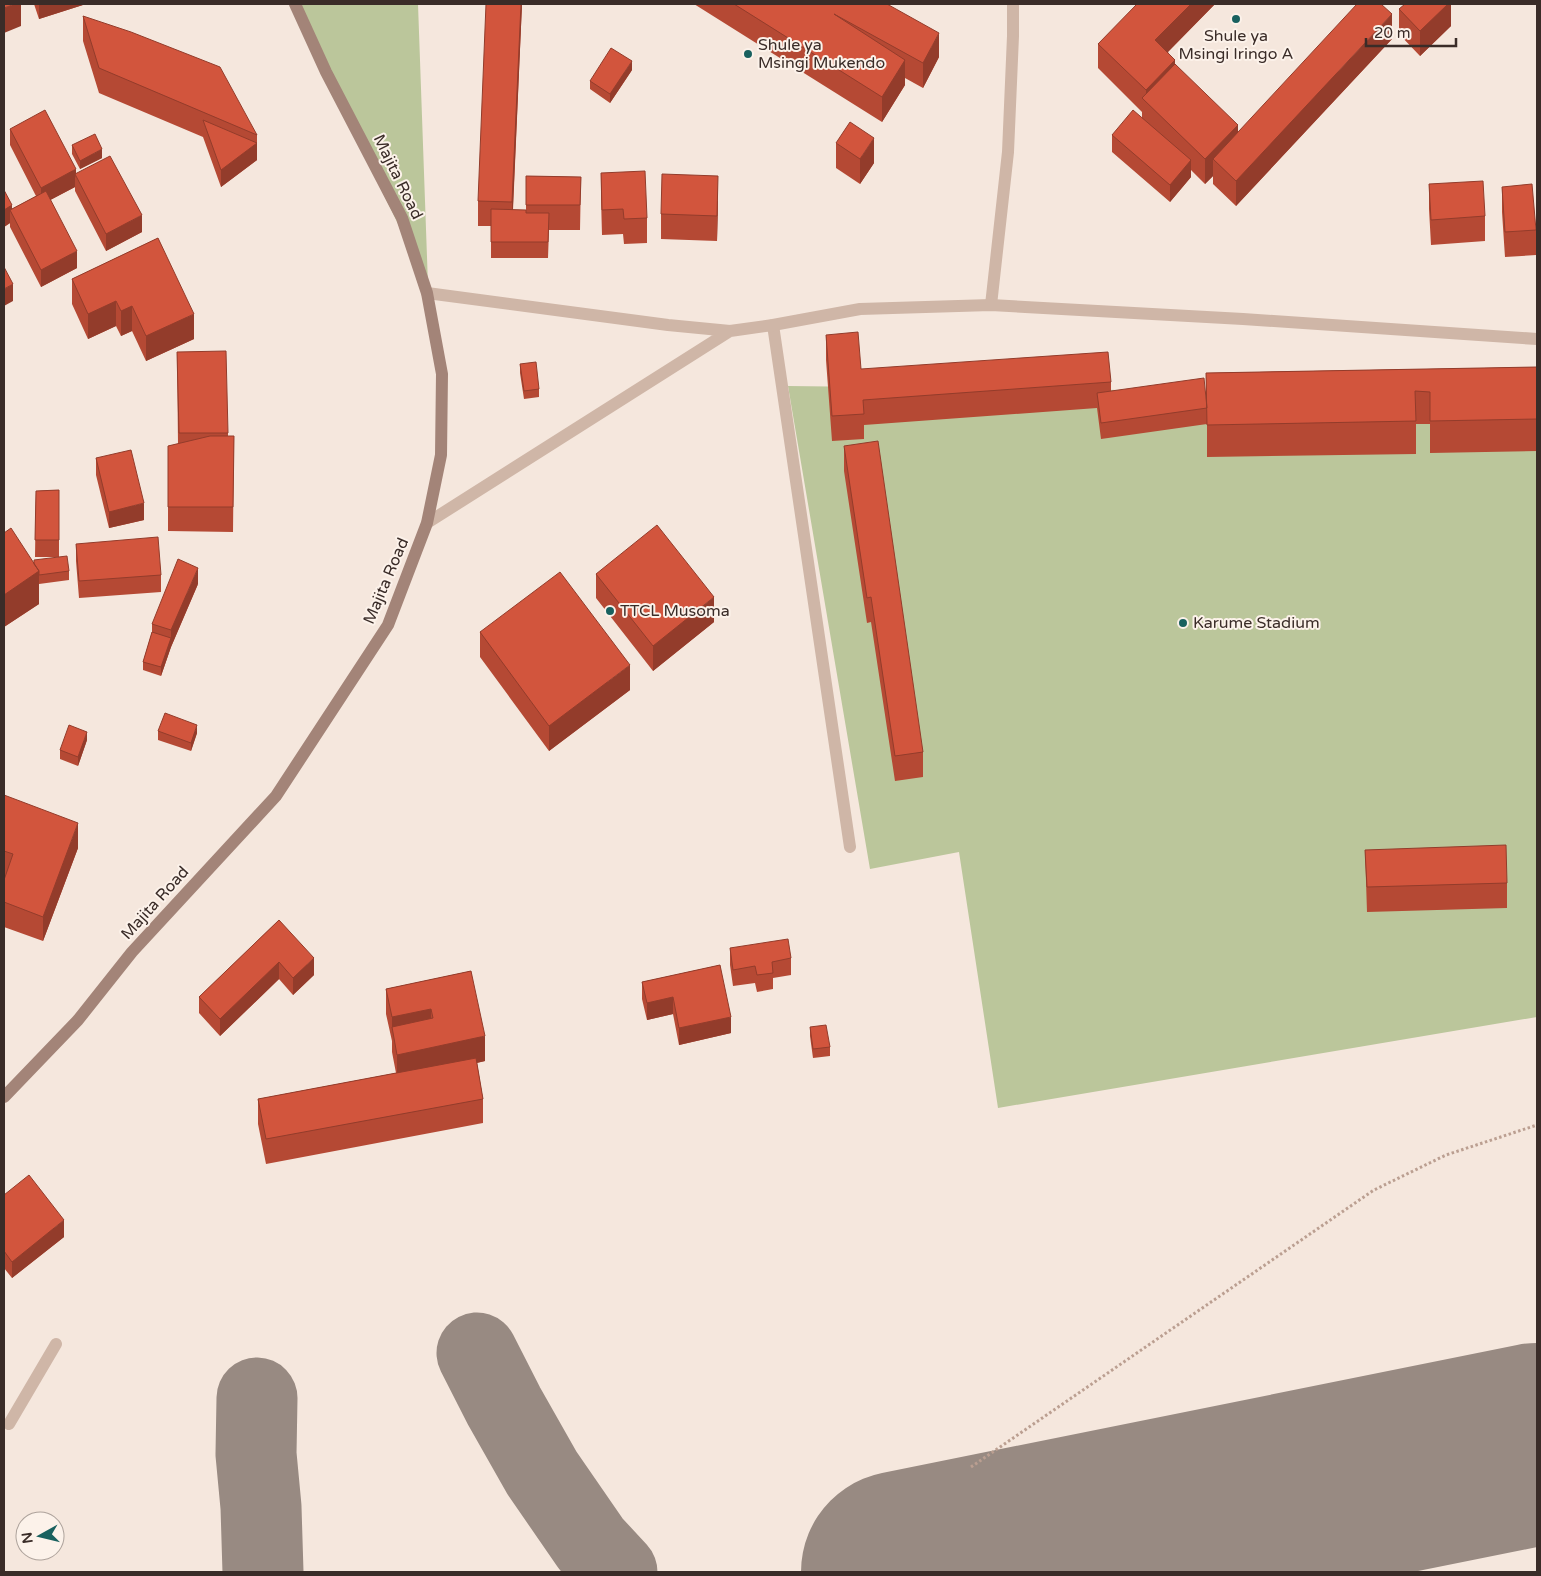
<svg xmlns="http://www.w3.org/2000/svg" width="1541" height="1576" viewBox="0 0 1541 1576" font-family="'Varela Round',sans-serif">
	<rect width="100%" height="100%" fill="#f5e7dd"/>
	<path fill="#bbc69b" d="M290 4H418L428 285Z
		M788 386 1537 395V1017L998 1108 959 852 870 869Z"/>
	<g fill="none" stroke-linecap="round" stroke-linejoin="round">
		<path stroke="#988a82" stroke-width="81" d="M477 1353 504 1406 542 1473 591 1544 617 1572
			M257 1398 256 1454 261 1507 263 1572"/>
		<path stroke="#988a82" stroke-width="202" d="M902 1572 1537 1444"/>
		<path stroke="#bb9f91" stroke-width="3" stroke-dasharray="2.5 2.5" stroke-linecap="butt" d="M971 1467 1374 1190 1446 1155 1537 1125"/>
		<path stroke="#cfb6a7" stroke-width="12" d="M991 305 1008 152 1013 36V4
			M773 325 850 847
			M9 1424 56 1344"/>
		<path stroke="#cfb6a7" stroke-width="12" d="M427 293 668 325 730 331 773 325 860 309 991 305 1243 319 1537 339
			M427 523 730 331"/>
		<path stroke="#a38478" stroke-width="12" d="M4 1097 78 1020 132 952 276 796 388 625 427 523 441 455 442 374 427 293 402 218 326 72 295 4"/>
	</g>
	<path fill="#b54934" d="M34 4H86L39 19Z
		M522 4 513 210H526V176L581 177 580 230H549L548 258H491V226H478V201Z
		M694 4H887L939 57 923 88 905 78V85L882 122Z
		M1215 4 1168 52 1175 65 1238 132 1392 39 1236 206 1213 184V176L1205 184 1191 170V177L1170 202 1112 152V135L1142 118V112L1098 68V44Z
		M1451 4V26L1420 56 1399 34V9Z
		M83 16 257 135V160L221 187 203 137 99 93 83 41Z
		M632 70 610 103 590 89V81Z
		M10 129 76 173 142 232 106 251 75 191V187L50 200 77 268 41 287 10 227V223L4 227V190L12 209 36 196 10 145Z
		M836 143 874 163 860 184 836 168Z
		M72 145 102 158 80 169 72 154Z
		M601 173 647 218V243L624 244 623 234 602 235 601 198Z
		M1429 184 1485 216V241L1431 245 1429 209Z
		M1502 187 1536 230V255L1505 257 1502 212Z
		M718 201 717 241 661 239V214Z
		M158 238 194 339 146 361 132 331 121 336 116 326 88 339 72 304V279Z
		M826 335 861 369 1111 382V391L1206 405V373L1537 367V451L1430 453V424H1416V454L1207 457V424L1101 439 1097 408 864 425V439L832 441 826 360Z
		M177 352 228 433V436H234L233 532 168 531V446L178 444Z
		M520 364 539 389V397L524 399 520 373Z
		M844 446 923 752V777L895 781 871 622 867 623 844 471Z
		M96 458 144 520 109 528 96 475Z
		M59 490V557H35L36 491Z
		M4 533 34 563 69 571V580L39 584V604L4 627Z
		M76 544 161 575V592L79 598 76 561Z
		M596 574 714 622 653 671 596 598Z
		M198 584 171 647 161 676 143 670V662L152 632V624Z
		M480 632 630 690 549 751 480 657Z
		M158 731 197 733 191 751 158 740Z
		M87 740 78 766 60 759V750Z
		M4 795 78 848 43 941 4 927V880L5 876H4Z
		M1365 850 1507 883V908L1367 912Z
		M279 920 314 975 293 995 279 979 220 1036 199 1013V997Z
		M730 948 791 958V975L773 978V989L757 992 755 983 733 986 730 965Z
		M720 965 731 1033 679 1045 673 1014 647 1020 642 999V982Z
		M471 971 485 1061 477 1063 483 1099V1123L266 1164 258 1124V1099L396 1073 392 1052V1041L386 1014V989Z
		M810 1027 830 1047V1056L813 1058 810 1036Z
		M4 1195 64 1237 12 1278 4 1268Z"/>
	<path fill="#933c2b" d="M15 4H21V26L4 33V8Z
		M39 4H86L39 19Z
		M521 4H522L512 227V202Z
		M1191 4H1215L1155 65V40Z
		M1448 4H1451V26L1420 56V31Z
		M1392 14V39L1236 206V181Z
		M939 33V57L923 88V63Z
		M905 60V85L882 122V97Z
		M1175 60V85L1146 101V90Z
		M632 61V70L610 103V94Z
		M1238 125V150L1213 159V176L1205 184V159Z
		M874 138V163L860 184V159Z
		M257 143V160L221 187V170Z
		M102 149V158L80 169V161Z
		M1191 160V177L1170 202V185Z
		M76 169V178L75 174V187L41 205V188Z
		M718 176V201L717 241V216Z
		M12 205V214L10 210V223L4 227V210Z
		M142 215V232L106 251V234Z
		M77 251V268L41 287V270Z
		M13 284V301L4 306V289Z
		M116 301V326L88 339V314Z
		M132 306V331L121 336V311Z
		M194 314V339L146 361V336Z
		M144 503V520L109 528V512Z
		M198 568V584L171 647V630Z
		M39 571V604L4 627V595Z
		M714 597V622L653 671V646Z
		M171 638V647L161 676V667Z
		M630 665V690L549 751V726Z
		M197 725V733L191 751V743Z
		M87 732V740L78 766V757Z
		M78 823V848L43 941V917Z
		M314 958V975L293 995V978Z
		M279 962V979L220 1036V1019Z
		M673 997V1014L647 1020V1003Z
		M431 1009V1033L392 1027V1017Z
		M731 1017V1033L679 1045V1028Z
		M485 1036V1061L397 1080V1055Z
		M64 1220V1237L12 1278V1262Z"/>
	<path fill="#d2553d" stroke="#933c2b" d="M4 4H15L4 8Z
		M486 4H521L512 202 478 201Z
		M734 4H887L939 33 923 63 834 14 905 60 882 97Z
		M1137 4H1191L1155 40 1175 60 1146 90 1098 44Z
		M1357 4H1381L1392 14 1236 181 1213 159Z
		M1405 4H1448L1420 31 1399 9Z
		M83 16 131 32 220 67 257 135 99 68Z
		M611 48 632 61 610 94 590 81Z
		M1175 64 1238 125 1205 159 1142 98Z
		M45 110 76 169 41 188 10 129Z
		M1133 110 1191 160 1170 185 1112 135Z
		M203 120 257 143 221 170Z
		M850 122 874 138 860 159 836 143Z
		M95 134 102 149 80 161 72 145Z
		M110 156 142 215 106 234 75 174Z
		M645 171 647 218 624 219 623 209 602 210 601 173Z
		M662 174 718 176 717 216 661 214Z
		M526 176 581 177 580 205H526Z
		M1483 181 1485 216 1431 220 1429 184Z
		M1532 184 1536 230 1505 232 1502 187Z
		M4 190 12 205 4 210Z
		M46 191 77 251 41 270 10 210Z
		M491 209 526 210V213H549L548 242H491Z
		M158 238 194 314 146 336 132 306 121 311 116 301 88 314 72 279Z
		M4 267 13 284 4 289Z
		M858 332 861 369 1108 352 1111 382 863 400 864 414 832 416 826 335Z
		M226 351 228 433H179L177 352Z
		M536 362 539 389 524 391 520 364Z
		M1537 367V419L1430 421V392L1415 391 1416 421 1207 425 1206 373Z
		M1204 378 1207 408 1101 423 1097 393Z
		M210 436H234L233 507H168V446Z
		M878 441 923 752 895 756 871 597 867 598 844 446Z
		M131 450 144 503 109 512 96 458Z
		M59 490V540H35L36 491Z
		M657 525 714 597 653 646 596 574Z
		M11 528 39 571 4 595V533Z
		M158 537 161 575 79 581 76 544Z
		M67 556 69 571 39 575V571L34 564V560Z
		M178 559 198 568 171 630 152 624Z
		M560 572 630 665 549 726 480 632Z
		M152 632 171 638 161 667 143 662Z
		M165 713 197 725 191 743 158 731Z
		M69 725 87 732 78 757 60 750Z
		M4 795 78 823 43 917 4 902V880L13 854 4 851Z
		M1506 845 1507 883 1367 887 1365 850Z
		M279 920 314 958 293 978 279 962 220 1019 199 997Z
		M788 939 791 958 772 962 773 973 757 975 755 966 733 970 730 948Z
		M720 965 731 1017 679 1028 673 997 647 1003 642 982Z
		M471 971 485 1036 397 1055 392 1027 433 1018 431 1009 392 1017 386 989Z
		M826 1025 830 1047 813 1049 810 1027Z
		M476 1058 483 1099 266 1139 258 1099Z
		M29 1175 64 1220 12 1262 4 1251V1195Z"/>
	<g fill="#19615f" stroke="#fcf2ea" stroke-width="2">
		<circle cx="1236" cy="19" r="5"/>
		<circle cx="748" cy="54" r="5"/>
		<circle cx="610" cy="611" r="5"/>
		<circle cx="1183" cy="623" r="5"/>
	</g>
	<g text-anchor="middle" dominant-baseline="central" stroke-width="4" stroke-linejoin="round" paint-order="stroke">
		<g font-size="16" fill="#3a2c28" stroke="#fcf2ea" text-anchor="start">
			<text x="1236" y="36" text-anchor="middle">Shule ya<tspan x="1236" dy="18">Msingi Iringo A</tspan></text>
			<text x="758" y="45">Shule ya<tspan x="758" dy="18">Msingi Mukendo</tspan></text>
			<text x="620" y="611">TTCL Musoma</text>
			<text x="1193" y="623">Karume Stadium</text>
		</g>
		<g font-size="16" fill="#3a2c28" stroke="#fcf2ea">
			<text transform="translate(398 177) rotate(64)">Majita Road</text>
			<text transform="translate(386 581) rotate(-67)">Majita Road</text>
			<text transform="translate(155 903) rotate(-48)">Majita Road</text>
		</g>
	</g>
	<rect width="1541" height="1576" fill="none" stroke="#3a2c28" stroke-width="10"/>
	<g transform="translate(40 1536) rotate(262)"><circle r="24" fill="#fcf2ea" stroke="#aea39c"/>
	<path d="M0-4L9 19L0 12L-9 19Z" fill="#19615f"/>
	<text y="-8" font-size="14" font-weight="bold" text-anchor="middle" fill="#3a2c28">N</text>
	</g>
	<path d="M1366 38v8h90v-8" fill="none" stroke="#3a2c28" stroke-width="2.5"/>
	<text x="1374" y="38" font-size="15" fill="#3a2c28" stroke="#fcf2ea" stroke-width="4" paint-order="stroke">20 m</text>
</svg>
